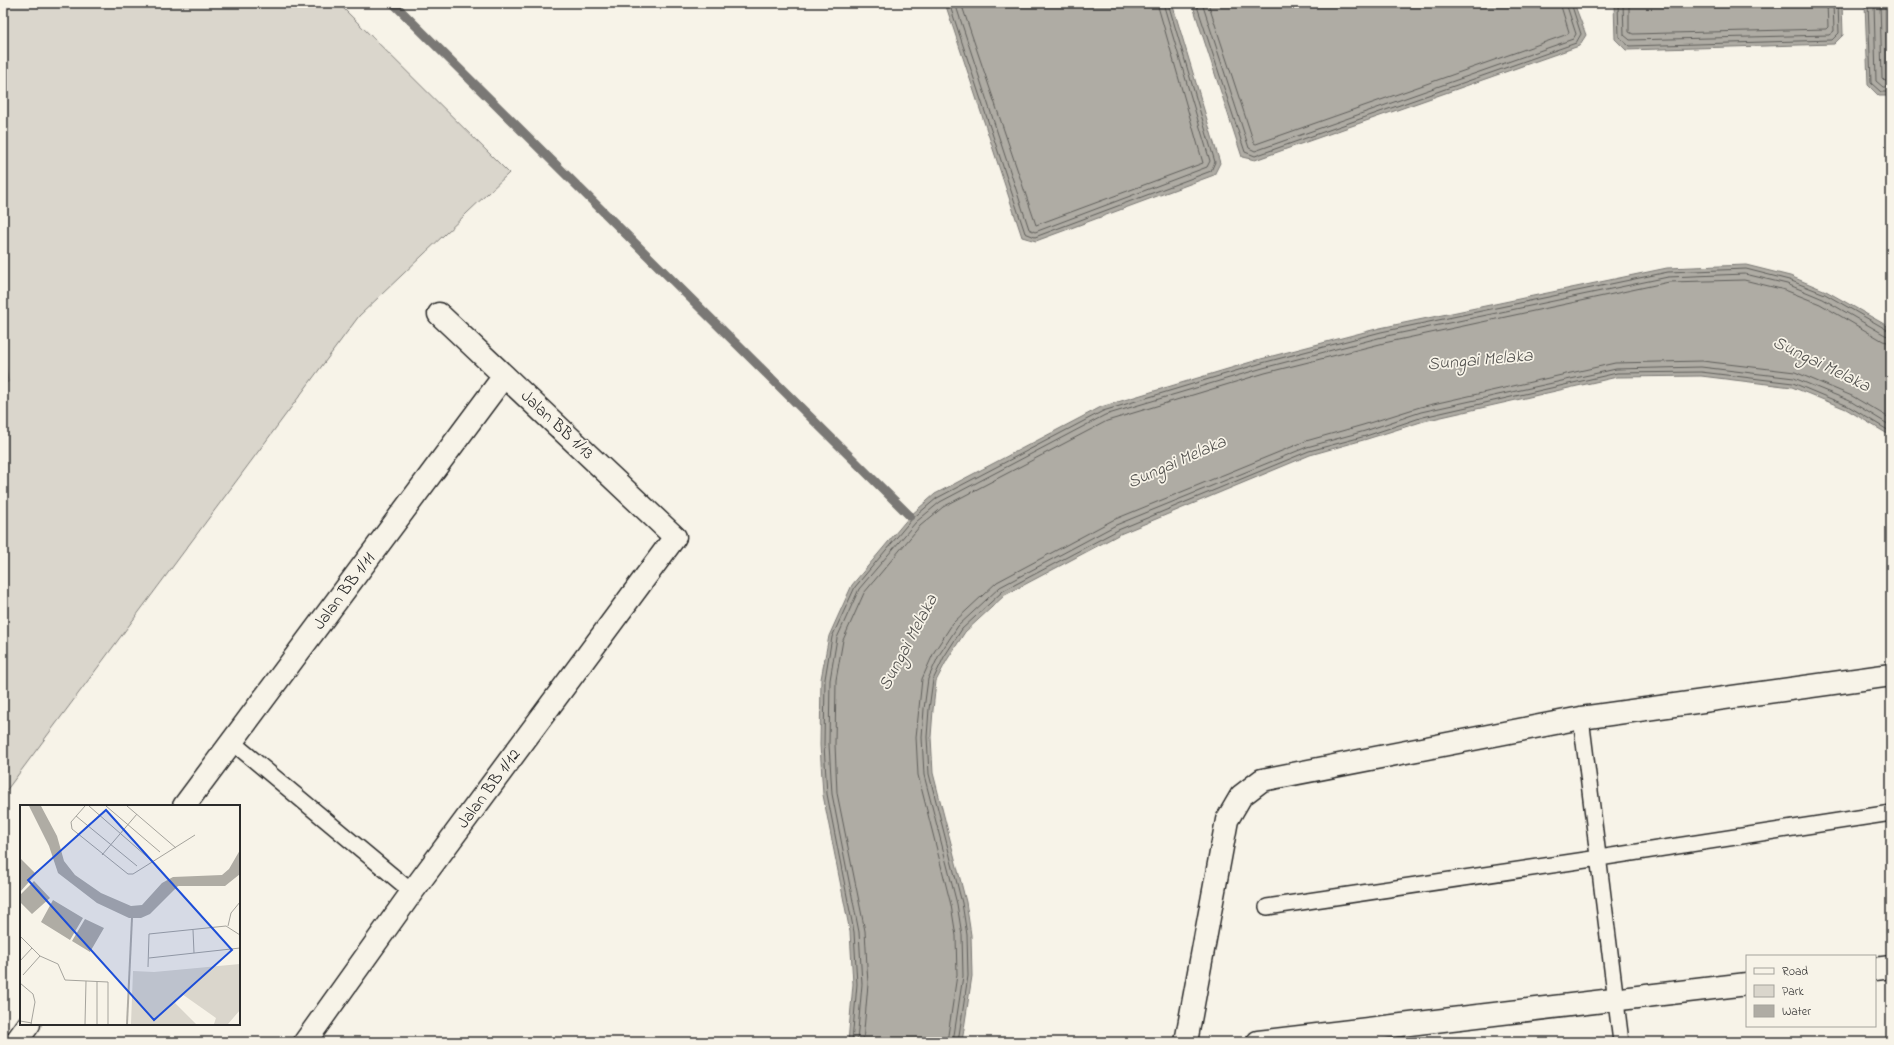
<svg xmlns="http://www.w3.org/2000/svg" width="1894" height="1045" viewBox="0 0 1894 1045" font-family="'Indie Flower',sans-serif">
	<rect width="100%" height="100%" fill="#f7f3e8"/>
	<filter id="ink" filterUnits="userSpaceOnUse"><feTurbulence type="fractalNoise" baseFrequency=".025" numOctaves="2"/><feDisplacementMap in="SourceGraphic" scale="8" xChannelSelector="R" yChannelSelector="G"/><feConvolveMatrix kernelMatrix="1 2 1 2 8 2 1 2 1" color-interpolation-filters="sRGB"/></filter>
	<g filter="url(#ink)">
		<path fill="#dad6cc" stroke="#82807c" d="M3 3H338L509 173 359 316 3 795V383L8 382 3 348Z"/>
		<path fill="#afaca4" stroke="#7a7874" d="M945 3H1172L1220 163 1214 175 1036 241 1022 237Z
			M1192 3H1574L1586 35 1579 46 1255 160 1242 157Z
			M1614 3H1842L1843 35 1834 44 1626 50 1615 39Z
			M1865 3H1891V96H1879L1868 85Z
			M1746 265 1790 276 1826 291 1891 328V436L1846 409 1792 387 1701 376 1617 377 1424 421 1367 439 1310 455 1120 534 1005 595 965 632 947 660 936 681 933 710 931 737 933 773 966 902 971 935 972 976 962 1042H848L853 984 850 932 823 795 820 745 821 679 829 636 852 585 910 516 935 494 1101 407 1261 359 1380 328 1667 268Z"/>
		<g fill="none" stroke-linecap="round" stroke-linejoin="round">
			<path stroke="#605f5b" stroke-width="1" d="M949 3 1025 233 1035 237 1211 171 1215 162 1168 3
				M955 3 1029 229 1035 232 1207 167 1210 161 1163 3
				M961 3 1036 225 1203 163 1157 3
				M1196 3 1245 152 1255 156 1576 43 1581 34 1571 3
				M1202 3 1249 148 1255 151 1573 39 1576 34 1566 3
				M1208 3 1254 143 1256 144 1568 34 1569 32 1560 3
				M1618 3 1619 37 1629 46 1832 40 1839 33 1838 3
				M1623 3 1624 35 1630 40 1829 35 1834 31 1833 3
				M1629 3V32L1633 34 1826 29 1828 27 1827 3
				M1868 3 1871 83 1881 92H1891
				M1874 3 1876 81 1883 87H1891
				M1880 3 1882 78 1885 81H1891
				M852 1042 857 984 854 932 827 794 824 745 825 679 832 637 855 587 912 519 937 498 1103 411 1262 363 1381 332 1668 272 1746 269 1789 280 1825 294 1891 332
				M857 1042 862 984 859 932 832 794 829 744 830 680 837 638 859 589 916 522 940 502 1105 415 1263 368 1382 337 1668 277 1745 274 1787 284 1823 299 1885 335 1891 337
				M863 1042 868 984 865 931 837 793 835 744 836 680 843 640 864 593 920 526 943 507 1107 421 1265 373 1384 343 1669 282 1744 280 1785 290 1820 304 1883 341 1891 343
				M947 1042 957 975 956 936 951 905 918 775 916 737 922 679 934 652 953 623 997 582 1113 520 1306 441 1363 425 1420 407 1615 363 1702 361 1795 372 1852 396 1891 419
				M953 1042 963 976 962 935 957 904 924 775 922 737 924 709 928 679 939 655 958 626 1000 587 1116 525 1307 447 1365 431 1421 412 1616 369 1701 367 1794 378 1850 401 1891 426
				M958 1042 968 976 967 935 962 903 929 774 927 737 929 709 933 680 944 657 962 629 1003 591 1118 530 1309 451 1366 436 1423 417 1617 373 1701 372 1793 383 1848 406 1891 432"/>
			<path stroke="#7a7874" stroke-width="9" d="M393 3 910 516"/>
			<defs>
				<path id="lane" d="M1581 718 1621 1042
					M231 741 412 892
					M1267 907 1599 858 1891 813"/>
				<g id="street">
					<path id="s1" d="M184 806 504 376"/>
					<path d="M1875 969 1891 967"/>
					<path d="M16 1042 29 1024"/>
					<path id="s2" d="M305 1042 412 892 675 537 439 314"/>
					<path d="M1186 1042 1227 820 1241 796 1262 780 1581 718 1891 675"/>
					<path d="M1258 1042 1747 984"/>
				</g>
			</defs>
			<use href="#lane" stroke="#2b2b2b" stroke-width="18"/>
			<use href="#street" stroke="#2b2b2b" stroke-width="25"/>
			<use href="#lane" stroke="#f7f3e8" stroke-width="15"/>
			<use href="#street" stroke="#f7f3e8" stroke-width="22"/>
		</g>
	</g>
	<g text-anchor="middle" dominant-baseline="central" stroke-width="3.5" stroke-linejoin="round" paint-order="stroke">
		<g font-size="17" fill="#2b2b2b" stroke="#f7f3e8">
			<text transform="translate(557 425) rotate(43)">Jalan BB 1/13</text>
			<text stroke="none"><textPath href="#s1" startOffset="268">Jalan BB 1/11</textPath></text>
			<text stroke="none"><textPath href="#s2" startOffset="313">Jalan BB 1/12</textPath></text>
		</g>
		<g font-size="18" font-style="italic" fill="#53524f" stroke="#f7f3e8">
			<text transform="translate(1480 361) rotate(-5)">Sungai Melaka</text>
			<text transform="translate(1821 365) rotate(26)">Sungai Melaka</text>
			<text transform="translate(1177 463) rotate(-24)">Sungai Melaka</text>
			<text transform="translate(909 643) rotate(-62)">Sungai Melaka</text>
		</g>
	</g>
	<g transform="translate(20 805)">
		<rect width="220" height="220" fill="#f7f3e8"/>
		<path d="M220 159V205L208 219H194L196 213 162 189 155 198 176 219H111L113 166 134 167Z" fill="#dad6cc"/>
		<path d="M9 1H21L37 31 44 56 55 70 81 88 111 101 122 100 142 78 153 72 202 70 209 64 220 45V69L205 81H158L130 109 121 113H109L77 98 38 68 29 41ZM0 53 16 69 0 87ZM14 76 30 93 12 109 0 97V90ZM33 95 63 113 50 135 21 117ZM65 114 84 123 70 147 52 136Z" fill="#afaca4"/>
		<path fill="none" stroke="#afaca4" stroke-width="2" d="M107 219 112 113"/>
		<path fill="none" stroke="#a5a39c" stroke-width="1" d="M65 1 51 17 52 24 108 69H113L175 30M69 1 133 57M86 1 140 47M107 1 156 43M56 11 117 61M82 50 117 9M208 121 211 108 220 97M173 125 174 148M0 131 20 151 38 159 45 175 88 177V219M129 153 220 143M0 156 12 143M128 162 129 129 206 121 220 130M3 170 20 151M77 176V219M0 178 13 189 15 197 11 219M0 216 12 218M65 219 66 176"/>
		<path fill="#1d4ed8" fill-opacity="0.15" stroke="#1d4ed8" stroke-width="2" d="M86 5 212 145 134 215 8 75Z"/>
		<rect width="220" height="220" fill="none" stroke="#2b2b2b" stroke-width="2"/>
	</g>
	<rect width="1894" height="1045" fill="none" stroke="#f7f3e8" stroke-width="16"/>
	<rect x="8" y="8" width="1878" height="1029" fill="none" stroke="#2b2b2b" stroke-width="1.5" filter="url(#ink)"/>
	<rect x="1746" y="955" width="130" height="72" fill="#f7f3e8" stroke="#a5a39c"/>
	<rect x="1754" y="968" width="20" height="6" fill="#f7f3e8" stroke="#a5a39c"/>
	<text x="1782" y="975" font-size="12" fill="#2b2b2b">Road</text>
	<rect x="1754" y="985" width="20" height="12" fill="#dad6cc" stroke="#a5a39c"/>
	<text x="1782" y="995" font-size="12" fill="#2b2b2b">Park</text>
	<rect x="1754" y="1005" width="20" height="12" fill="#afaca4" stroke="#a5a39c"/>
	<text x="1782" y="1015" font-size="12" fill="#2b2b2b">Water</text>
</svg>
